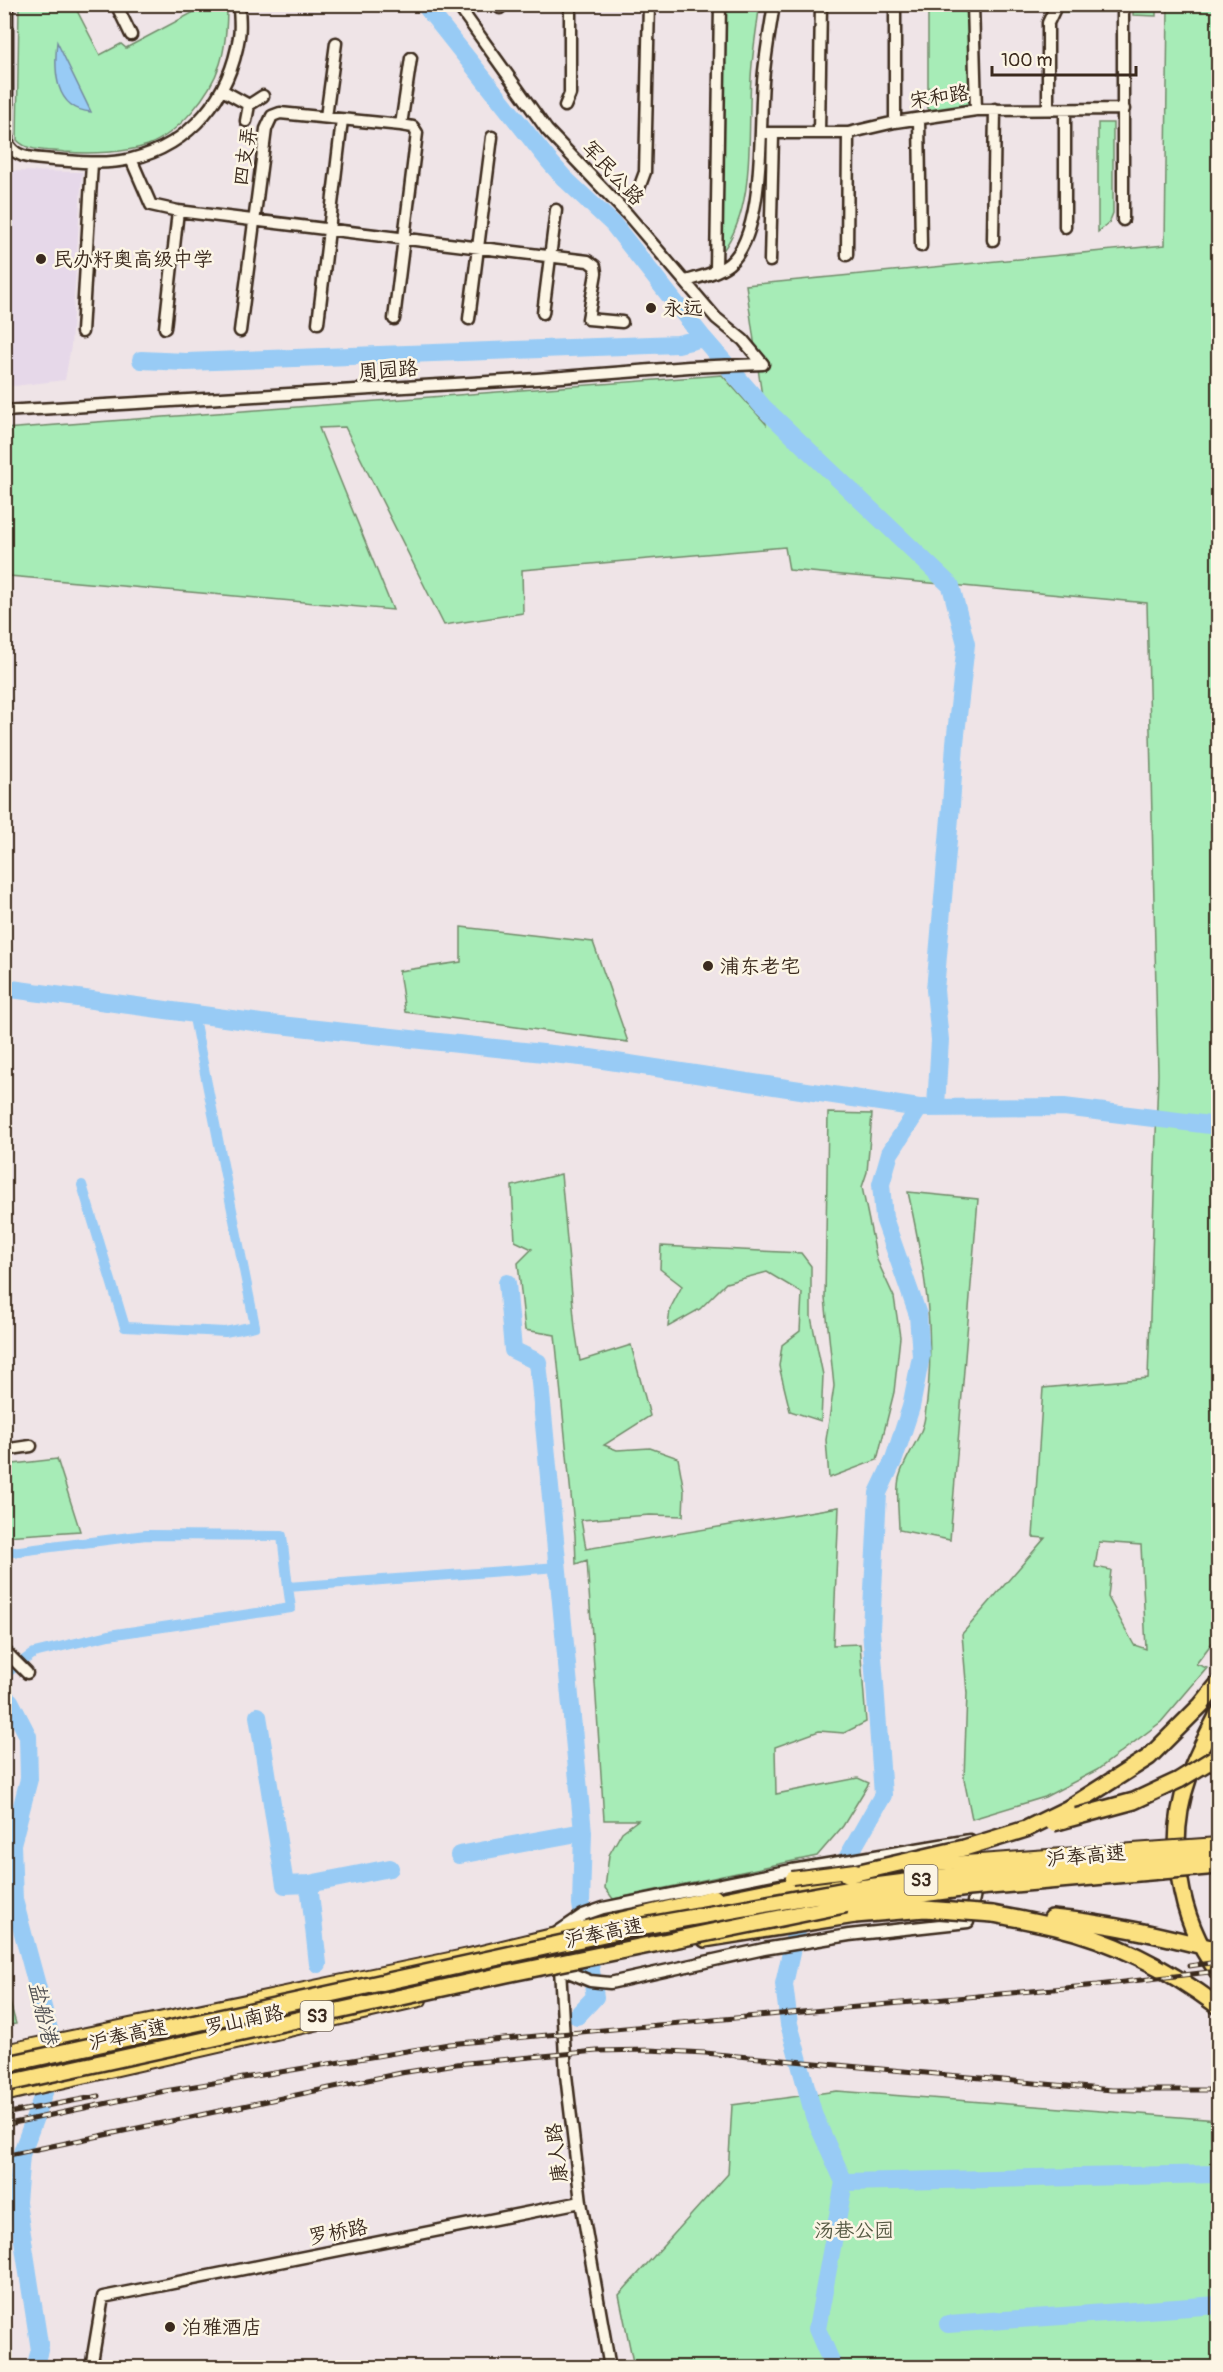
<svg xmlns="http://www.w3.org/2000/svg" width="1223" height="2372" viewBox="0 0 1223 2372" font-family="Pangolin,'LXGW WenKai TC',sans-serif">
	<rect width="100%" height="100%" fill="#efe4e7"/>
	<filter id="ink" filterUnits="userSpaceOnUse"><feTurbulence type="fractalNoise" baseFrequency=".0167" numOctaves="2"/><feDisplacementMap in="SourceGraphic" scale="12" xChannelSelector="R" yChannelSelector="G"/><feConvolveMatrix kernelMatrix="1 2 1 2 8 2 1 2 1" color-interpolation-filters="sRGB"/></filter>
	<g filter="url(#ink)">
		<path fill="#e6d8e9" d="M5 171 82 172 71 346 65 380 5 387Z"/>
		<path fill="#a7ecb7" stroke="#718b6a" stroke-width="1.5" fill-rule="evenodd" d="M19 5H74L100 55 121 44 126 48 196 11 200 5H227C227 25 226 45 220 64 210 95 179 133 148 145 125 153 89 154 65 152 51 150 27 152 17 140Z
			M724 5 758 6 759 10C756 33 752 56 751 78 747 134 757 205 722 252Z
			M928 5H967L965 11 972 18 969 104 928 112Z
			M1062 5H1113L1114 12H1062Z
			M1133 5H1156V16L1133 15Z
			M1168 5H1218V1635L1196 1664 1207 1668 1161 1722 1097 1770 1045 1797 972 1819 964 1779 967 1693 962 1634 1045 1538 1033 1537 1043 1388 1148 1378 1158 1074 1147 603 789 570 785 547 522 570 523 613 444 625 345 427 319 428 393 610 9 576 4 561V429L722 375 766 424 746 285 1165 245ZM1099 1542 1141 1545 1146 1649 1134 1645 1108 1597 1111 1570 1095 1567Z
			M1098 123H1113V213L1109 223 1098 232Z
			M461 927 593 942 628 1042 405 1012 399 971 461 962Z
			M828 1113 872 1114 867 1172 862 1187 877 1260 894 1297 900 1337 894 1392 877 1460 829 1478 826 1440 834 1386 825 1298Z
			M561 1174 575 1328 580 1361 631 1345 650 1416 604 1445 617 1450 650 1448 678 1458 684 1491 683 1516 650 1515 581 1520 586 1549 839 1507 833 1645 860 1644 866 1722 844 1733 819 1731 775 1747 776 1794 858 1778 869 1783 843 1826 817 1856 613 1899 605 1888 609 1855 622 1832 638 1820H604L587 1560 576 1564 575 1535 555 1335 525 1330 518 1263 532 1249 515 1241 512 1186Z
			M908 1192 978 1199 950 1540 899 1530C899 1515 895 1488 900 1475 906 1455 923 1436 925 1416 937 1336 925 1269 908 1192Z
			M661 1246 801 1253 811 1266V1317L823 1375 821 1421 790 1411 779 1366 782 1345 800 1331 802 1293 767 1272 726 1283 700 1309 668 1327 670 1309 682 1286 660 1269Z
			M57 1459 80 1531 5 1536V1465Z
			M5 1985 16 2024 5 2026H4Z
			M837 2091 1218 2120V2367H634L619 2295 728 2174 732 2105Z"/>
		<path fill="#98cbf5" stroke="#738b9f" stroke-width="1.5" d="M57 42 91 112C54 109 54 70 57 42Z"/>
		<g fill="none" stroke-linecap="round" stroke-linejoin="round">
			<path stroke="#98cbf5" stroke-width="10" d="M82 1185 125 1327 225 1332 255 1326 193 1013
				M4 1553 146 1535 282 1536 288 1587 558 1567
				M4 1675 34 1653 109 1635 291 1608 288 1587"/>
			<path stroke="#98cbf5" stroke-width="18" d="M424 4 549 161 564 178 613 224 703 338 763 407 951 586 966 644 955 743 951 806 935 990 940 1040 936 1106
				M141 360 186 362 678 344 703 338
				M4 988 261 1023 590 1058 919 1108 1064 1107 1218 1126
				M507 1283 513 1350 538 1362 583 1832 581 1904 595 1997 577 2016
				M4 1699 10 1701 28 1736 29 1779 12 1844 14 1900 54 2048 46 2087 21 2155 17 2202 40 2350 35 2368
				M258 1716 285 1885 309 1884 318 1964
				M459 1855 583 1832
				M835 1876 841 1869 883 1795 871 1629 878 1493 894 1459 911 1407 921 1356 918 1315 884 1218 881 1184 890 1153 919 1108
				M309 1884 390 1868
				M804 1910 799 1917 784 1984 789 2024 814 2116 844 2182 817 2329 834 2368
				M844 2182 1218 2174
				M948 2324 1218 2305"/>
			<defs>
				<path id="minor" d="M7 4V141C14 160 36 158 54 160 80 162 106 165 131 159 191 145 230 96 239 37 241 26 239 15 239 4
					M116 4 131 35
					M457 4 547 130 628 215 716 318 743 340 763 364
					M973 4 976 110
					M500 8V4
					M222 90 249 105
					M565 106 570 94V4
					M1048 108V23L1056 6
					M326 117 336 43
					M919 119 921 246
					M246 121 249 105 263 96
					M895 122V4
					M401 125 411 58
					M761 133H848L895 122 976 110 1124 109
					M819 133 821 4
					M131 159 151 205 178 211 588 261 595 266 596 273 588 319 622 322
					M638 191 645 172 649 4
					M1123 220V12L1125 5
					M1065 227V111
					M993 240 995 109
					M847 255 848 133
					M770 261 773 135
					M716 270 720 4
					M686 281C700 277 717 273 729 264 766 233 759 127 763 82 765 56 770 30 774 4
					M543 313 556 210
					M469 319 492 137
					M318 323 342 120
					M165 328 178 211
					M240 331 266 129 272 116 280 113 401 125 413 127 417 133 394 319
					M82 332 92 163
					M4 411 537 379 689 367 763 364
					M4 1450 31 1446
					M4 1650 27 1673
					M561 1969 590 1981 610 1983 764 1949 849 1935 968 1922C977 1887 982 1876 970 1840L792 1870 603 1908 583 1915 558 1932 566 2075 581 2202 610 2368
					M91 2368 103 2297 581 2202"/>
				<path id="major" d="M4 2051 469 1955 715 1896
					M4 2095 420 2000"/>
				<path id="highway" d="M1218 1714C1208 1734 1197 1754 1189 1776 1166 1840 1177 1918 1218 1972
					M1067 1809 1149 1757 1201 1705 1218 1684
					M993 1914C1014 1918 1035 1922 1056 1927 1115 1941 1171 1971 1218 2006
					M669 1916 724 1900 838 1877
					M1052 1918C1109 1923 1164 1936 1218 1950
					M705 1939 855 1915"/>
			</defs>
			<use href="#minor" stroke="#3b2a1e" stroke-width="15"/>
			<use href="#major" stroke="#3b2a1e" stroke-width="16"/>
			<use href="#highway" stroke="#3b2a1e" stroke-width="20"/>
			<use href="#minor" stroke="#fcf5e5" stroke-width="10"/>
			<use href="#major" stroke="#fbe080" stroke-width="12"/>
			<use href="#highway" stroke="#fbe080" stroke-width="15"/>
			<defs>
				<path id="rail" d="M1189 1966 1218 1962
					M4 2114 99 2096
					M4 2125 165 2091 449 2044 1098 1985 1218 1971
					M4 2156 401 2073 456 2064 597 2051 649 2050 705 2053 1112 2090H1218"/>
			</defs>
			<use href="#rail" stroke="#3b2a1e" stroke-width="5"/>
			<use href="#rail" stroke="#fcf5e5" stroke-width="3" stroke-dasharray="9" stroke-linecap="butt"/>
			<defs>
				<path id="major-bridge" d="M908 1866 1218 1844
					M792 1878 855 1870"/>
				<path id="highway-bridge" d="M1053 1823 1134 1801 1179 1780 1218 1756
					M847 1875 964 1848 1026 1829 1067 1809
					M855 1915 925 1909 993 1914
					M4 2065 627 1929 852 1889 967 1874 1218 1852
					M4 2084 507 1974 854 1903 968 1888 1218 1866"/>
			</defs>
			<use href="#major-bridge" stroke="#3b2a1e" stroke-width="16" stroke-linecap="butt"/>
			<use href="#highway-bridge" stroke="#3b2a1e" stroke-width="20" stroke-linecap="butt"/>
			<use href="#major-bridge" stroke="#fbe080" stroke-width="12"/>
			<use href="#highway-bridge" stroke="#fbe080" stroke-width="15"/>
		</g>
	</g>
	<g fill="#3b2a1e" stroke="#fcf5e5" stroke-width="2">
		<circle cx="41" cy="259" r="6"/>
		<circle cx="651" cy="308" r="6"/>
		<circle cx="708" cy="966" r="6"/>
		<circle cx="170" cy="2327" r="6"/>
	</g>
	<g text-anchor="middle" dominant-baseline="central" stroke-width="5" stroke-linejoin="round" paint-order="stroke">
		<g fill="#fcf5e5" stroke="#75675a" stroke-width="1.5">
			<rect x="904.5" y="1865" width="33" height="30" rx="4.5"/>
			<rect x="300.5" y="2001" width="33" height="30" rx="4.5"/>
		</g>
		<g font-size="18" font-weight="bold" fill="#3b2a1e">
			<text x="921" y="1880">S3</text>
			<text x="317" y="2016">S3</text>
		</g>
		<g font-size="20" fill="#3b2a1e" stroke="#fcf5e5">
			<text transform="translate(939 97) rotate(-9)">宋和路</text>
			<text transform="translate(245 156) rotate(-81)">四支弄</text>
			<text transform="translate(613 173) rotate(47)">军民公路</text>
			<text transform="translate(388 370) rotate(-4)">周园路</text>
			<text transform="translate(1086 1856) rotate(-5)">沪奉高速</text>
			<text transform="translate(604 1933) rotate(-12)">沪奉高速</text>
			<text transform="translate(244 2020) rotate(-12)">罗山南路</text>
			<text transform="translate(128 2035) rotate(-12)">沪奉高速</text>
			<text transform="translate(557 2153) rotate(-97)">康人路</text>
			<text transform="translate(338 2232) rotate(-11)">罗桥路</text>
		</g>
		<g font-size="20" fill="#3b2a1e" stroke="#fcf5e5" text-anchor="start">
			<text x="53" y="259">民办籽奥高级中学</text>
			<text x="663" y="308">永远</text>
			<text x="720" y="966">浦东老宅</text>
			<text x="182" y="2327">泊雅酒店</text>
		</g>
		<g font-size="20" fill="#565a44" stroke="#fcf5e5">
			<text x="854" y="2230">汤巷公园</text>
		</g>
		<g font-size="21" font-style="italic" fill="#525254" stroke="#fcf5e5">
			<text transform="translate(43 2013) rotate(77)">盐船港</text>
		</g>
	</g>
	<rect width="1223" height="2372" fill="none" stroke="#fcf5e5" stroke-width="24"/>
	<rect x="12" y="12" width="1199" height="2348" fill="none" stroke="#3b2a1e" stroke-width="2" filter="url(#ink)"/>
	<path d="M992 66v9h144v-9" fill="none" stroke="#3b2a1e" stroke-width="3"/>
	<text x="1001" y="66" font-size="18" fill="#3b2a1e" stroke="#fcf5e5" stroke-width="4.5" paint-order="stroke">100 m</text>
</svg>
